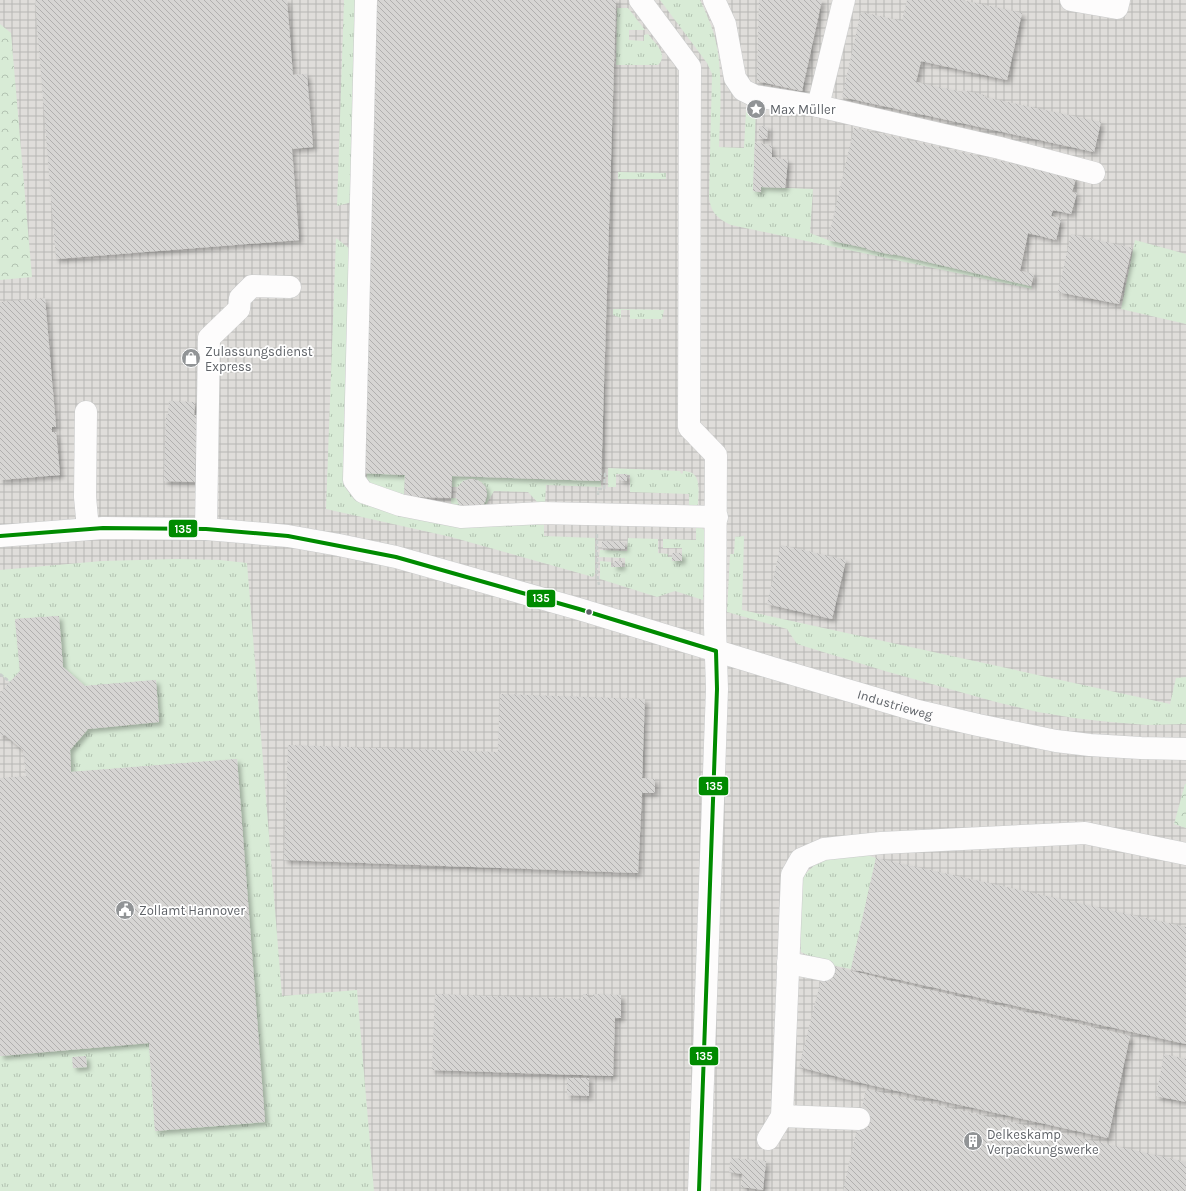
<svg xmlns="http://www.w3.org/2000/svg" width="1186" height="1191" viewBox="0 0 1186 1191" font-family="Karla,sans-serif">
	<defs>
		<pattern id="industrial-grid" width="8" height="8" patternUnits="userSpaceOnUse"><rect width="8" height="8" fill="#dfddda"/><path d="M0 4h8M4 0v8" fill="none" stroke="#b8b7b5"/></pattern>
		<pattern id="grass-tufts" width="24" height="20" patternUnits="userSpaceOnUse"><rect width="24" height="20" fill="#d8ebd6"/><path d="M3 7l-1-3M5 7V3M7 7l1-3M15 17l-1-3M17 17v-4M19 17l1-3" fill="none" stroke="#b2c2b1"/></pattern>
		<pattern id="forest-crowns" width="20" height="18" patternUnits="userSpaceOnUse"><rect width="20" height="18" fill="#d8ebd6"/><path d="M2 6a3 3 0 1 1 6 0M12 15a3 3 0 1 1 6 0" fill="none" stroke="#b2c2b1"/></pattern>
		<pattern id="building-back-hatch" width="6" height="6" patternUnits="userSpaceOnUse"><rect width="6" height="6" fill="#d6d5d3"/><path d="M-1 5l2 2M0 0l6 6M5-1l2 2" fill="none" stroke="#b1b0af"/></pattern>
		<filter id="shadow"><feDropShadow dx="3.5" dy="3.5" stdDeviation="2" flood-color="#0004"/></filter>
	</defs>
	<rect width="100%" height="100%" fill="#efeeea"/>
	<path fill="url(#industrial-grid)" d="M0 0H1186V1191H0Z"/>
	<path fill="url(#grass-tufts)" d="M344 0H362L356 201 337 206Z
		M660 0H700C705 10 709 20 713 31 724 66 720 111 719 147L744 148 746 111 753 105 756 106 753 191 760 192 761 187 813 189 810 233 828 240 866 248V249L893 255V254L1031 286 1032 289 731 225C717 218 711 213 709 197L712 74 707 63Z
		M617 8H628L645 30H629V40L644 41V35L648 34C655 44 669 54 658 65H616Z
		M618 172 666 173V179H618Z
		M336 238 355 253 344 466C342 478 343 483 351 493L544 522V536L595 538V574L593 577 451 537 326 509Z
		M1135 240 1186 254V324L1121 309Z
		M613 309 664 310 662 319H630V310H621V318L613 315Z
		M608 468 680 471 681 474 683 473V471C703 471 698 491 698 505L696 508H689V494L630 492V475L616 474V487H608Z
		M367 473 405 475 404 501 366 485Z
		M452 476 601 481V487L546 485 545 504 542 507 528 492 494 491 483 510H451V498H456L461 506 483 505C497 487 472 468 458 487H452Z
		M696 526 702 528 705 531V561L703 600 675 591 657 597 600 579V561L611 562V567H625V558L599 557 600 550 627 551 628 538 658 539V553L668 554V557H672V561H682V548H663V539L696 540Z
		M744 536 742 610 1170 704 1176 678 1186 677V724L1147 725 1110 722 1074 718 1038 712 996 702 885 671 797 644 787 629 727 612 730 554H734L735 537Z
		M177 559 220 560 247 563 282 996 357 990 374 1191H0V1056L149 1043 155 1131 265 1121 237 759 71 772 70 750 88 729 159 722 156 680 85 686 63 667 59 616 15 619 20 671 10 682 0 674V570L102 561Z
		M858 852 876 858 851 969 825 964 801 952 799 913 803 876 821 859Z"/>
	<path fill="url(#forest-crowns)" d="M0 24 11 33 32 277 0 280Z
		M1185 784H1186V828L1174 824Z"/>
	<path fill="url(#building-back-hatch)" filter="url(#shadow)" d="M35 0H287L293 75 307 74 313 147 292 149 299 240 56 259Z
		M373 0H616L601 481 452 476 451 498 422 497H404L405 475 359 473Z
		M759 0H822L802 91 757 81Z
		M907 0H962L1022 13 1007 80 921 61 916 82 962 92V90L984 95V97L1101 122 1094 152 842 97 861 12 902 21Z
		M759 126 768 127 767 139 759 138Z
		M854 128 1076 178 1072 192 1077 193 1071 214 1053 210 1051 216 1061 219 1056 240 1028 233 1020 271 1034 274 1031 286 893 254V255L866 249V248L828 240Z
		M755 142 772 146V157L788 160 785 188 761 187V192L753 191Z
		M1071 234 1132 248 1119 304 1058 292Z
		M45 298 56 427H52V432H56L60 475 0 480V302Z
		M169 401 195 402 194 415H197L195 482 164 481 166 414H168Z
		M620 474H627V481L619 480Z
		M471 479 479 481 485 486 487 494 485 502 483 505 461 506 458 503 456 495 458 487 463 481Z
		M602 541 625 542V549L602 548Z
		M781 545 846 560 832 619 767 604Z
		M672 553H682V561H672Z
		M614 561H622V567H613Z
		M59 616 63 667 85 686 156 680 159 722 88 729 70 750 71 772 237 759 265 1122 155 1131 149 1043 0 1056V778L26 776 23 750 5 735 0 736V693L20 671 15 619Z
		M500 694 645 699 642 778 655 779V793H642L638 873 284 860 288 745 498 752Z
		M876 858 1186 927V1044L851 969Z
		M825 964 891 981 1130 1036 1108 1138 866 1084 799 1067Z
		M435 994 583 999V994H588V997L593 998V994L621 995V1018H615L613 1076 432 1070Z
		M1164 1054 1186 1059V1102L1156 1096Z
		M86 1056 87 1067 73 1068 72 1057Z
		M567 1078H589V1096L567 1095Z
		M866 1089 1186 1162V1191H843Z
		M731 1158 766 1161 763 1190 741 1187 743 1174 729 1172Z"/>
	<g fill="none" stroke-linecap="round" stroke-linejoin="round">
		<defs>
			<g id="minor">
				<path d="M366 0 354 480 363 492 400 505 461 517 542 513 717 517"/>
				<path d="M640 0 690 67 689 427 716 455 715 626 717 689 699 1191"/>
				<path d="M714 0 725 24 735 78 743 90 755 96 818 106 1000 148 1094 173"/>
				<path d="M1071 0 1117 8 1119 0"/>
				<path d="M818 106 844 0"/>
				<path d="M86 412 85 497 88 529"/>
				<path d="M206 529 209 338 239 309 240 298 252 286 290 287"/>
				<path id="s1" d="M0 536 103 528 206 529 288 536 339 545 396 557 579 609 769 667 918 711 978 725 1056 741 1090 745 1141 748 1186 749"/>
				<path d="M788 963 824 970"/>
				<path d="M782 1116 859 1119"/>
				<path d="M768 1139 782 1116 792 875 801 859 824 849 881 843 1085 833 1186 854"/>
			</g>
		</defs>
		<use href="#minor" stroke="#cbcccc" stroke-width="23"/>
		<path stroke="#cacfcc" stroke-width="2.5" stroke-dasharray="4 2" stroke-linecap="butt" d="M598 495V489H604L605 474H601
			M597 534V574L599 585
			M0 674 10 682"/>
		<use href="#minor" stroke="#fdfcfc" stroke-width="22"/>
		<defs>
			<path id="bus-1" d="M0 536 103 528 206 529 288 536 396 557 579 609 716 651
				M699 1191 717 689 716 651"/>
		</defs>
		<use href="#bus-1" stroke="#fff" stroke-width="7"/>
		<use href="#bus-1" stroke="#008b00" stroke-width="4"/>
	</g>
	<defs>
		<symbol id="sight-disc" viewBox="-11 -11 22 22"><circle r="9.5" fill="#919496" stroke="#fff"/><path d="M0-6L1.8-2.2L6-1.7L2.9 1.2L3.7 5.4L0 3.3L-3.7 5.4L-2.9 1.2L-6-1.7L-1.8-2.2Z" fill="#fff"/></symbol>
		<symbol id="shop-disc" viewBox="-11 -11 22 22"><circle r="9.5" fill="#919496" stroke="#fff"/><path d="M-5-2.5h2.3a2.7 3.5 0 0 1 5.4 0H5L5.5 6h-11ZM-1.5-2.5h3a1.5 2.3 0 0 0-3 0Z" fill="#fff"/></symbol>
		<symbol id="civic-disc" viewBox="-11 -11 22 22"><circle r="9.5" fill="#919496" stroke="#fff"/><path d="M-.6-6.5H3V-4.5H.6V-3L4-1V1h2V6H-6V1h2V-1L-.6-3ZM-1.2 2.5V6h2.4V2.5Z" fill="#fff"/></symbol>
		<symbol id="building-disc" viewBox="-11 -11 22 22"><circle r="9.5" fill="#919496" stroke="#fff"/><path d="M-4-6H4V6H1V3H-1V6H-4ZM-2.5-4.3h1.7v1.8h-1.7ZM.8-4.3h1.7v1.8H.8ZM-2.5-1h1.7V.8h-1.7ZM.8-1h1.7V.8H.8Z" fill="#fff"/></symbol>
	</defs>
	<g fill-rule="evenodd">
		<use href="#sight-disc" x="745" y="98" width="22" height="22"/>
		<use href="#shop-disc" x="180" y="347" width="22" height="22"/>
		<use href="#civic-disc" x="114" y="899" width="22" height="22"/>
		<use href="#building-disc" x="962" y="1130" width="22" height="22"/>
	</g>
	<circle fill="#5f6368" stroke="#fff" stroke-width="1.5" cx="589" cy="612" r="3.5"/>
	<g text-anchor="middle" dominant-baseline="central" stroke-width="3.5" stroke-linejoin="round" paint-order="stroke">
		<g font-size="13" fill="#5f6368" stroke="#fff" text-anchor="start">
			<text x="770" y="109">Max Müller</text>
			<text x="205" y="351">Zulassungsdienst<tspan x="205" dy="15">Express</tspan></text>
			<text x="139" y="910">Zollamt Hannover</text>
			<text x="987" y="1134">Delkeskamp<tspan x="987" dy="15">Verpackungswerke</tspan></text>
		</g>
		<g font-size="13" fill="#5f6368" stroke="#fff">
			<text stroke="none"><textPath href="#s1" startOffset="919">Industrieweg</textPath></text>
		</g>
	</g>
	<g stroke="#fff" stroke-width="1.5">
		<rect x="168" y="519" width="30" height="19" rx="4" fill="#008b00"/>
		<rect x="526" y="589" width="30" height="19" rx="4" fill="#008b00"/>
		<rect x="698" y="776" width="31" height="20" rx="4" fill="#008b00"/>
		<rect x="689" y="1046" width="30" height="20" rx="4" fill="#008b00"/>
	</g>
	<g font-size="11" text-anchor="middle" font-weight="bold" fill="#fff">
		<text x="183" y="533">135</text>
		<text x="541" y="602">135</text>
		<text x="714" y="790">135</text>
		<text x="704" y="1060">135</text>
	</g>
</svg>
